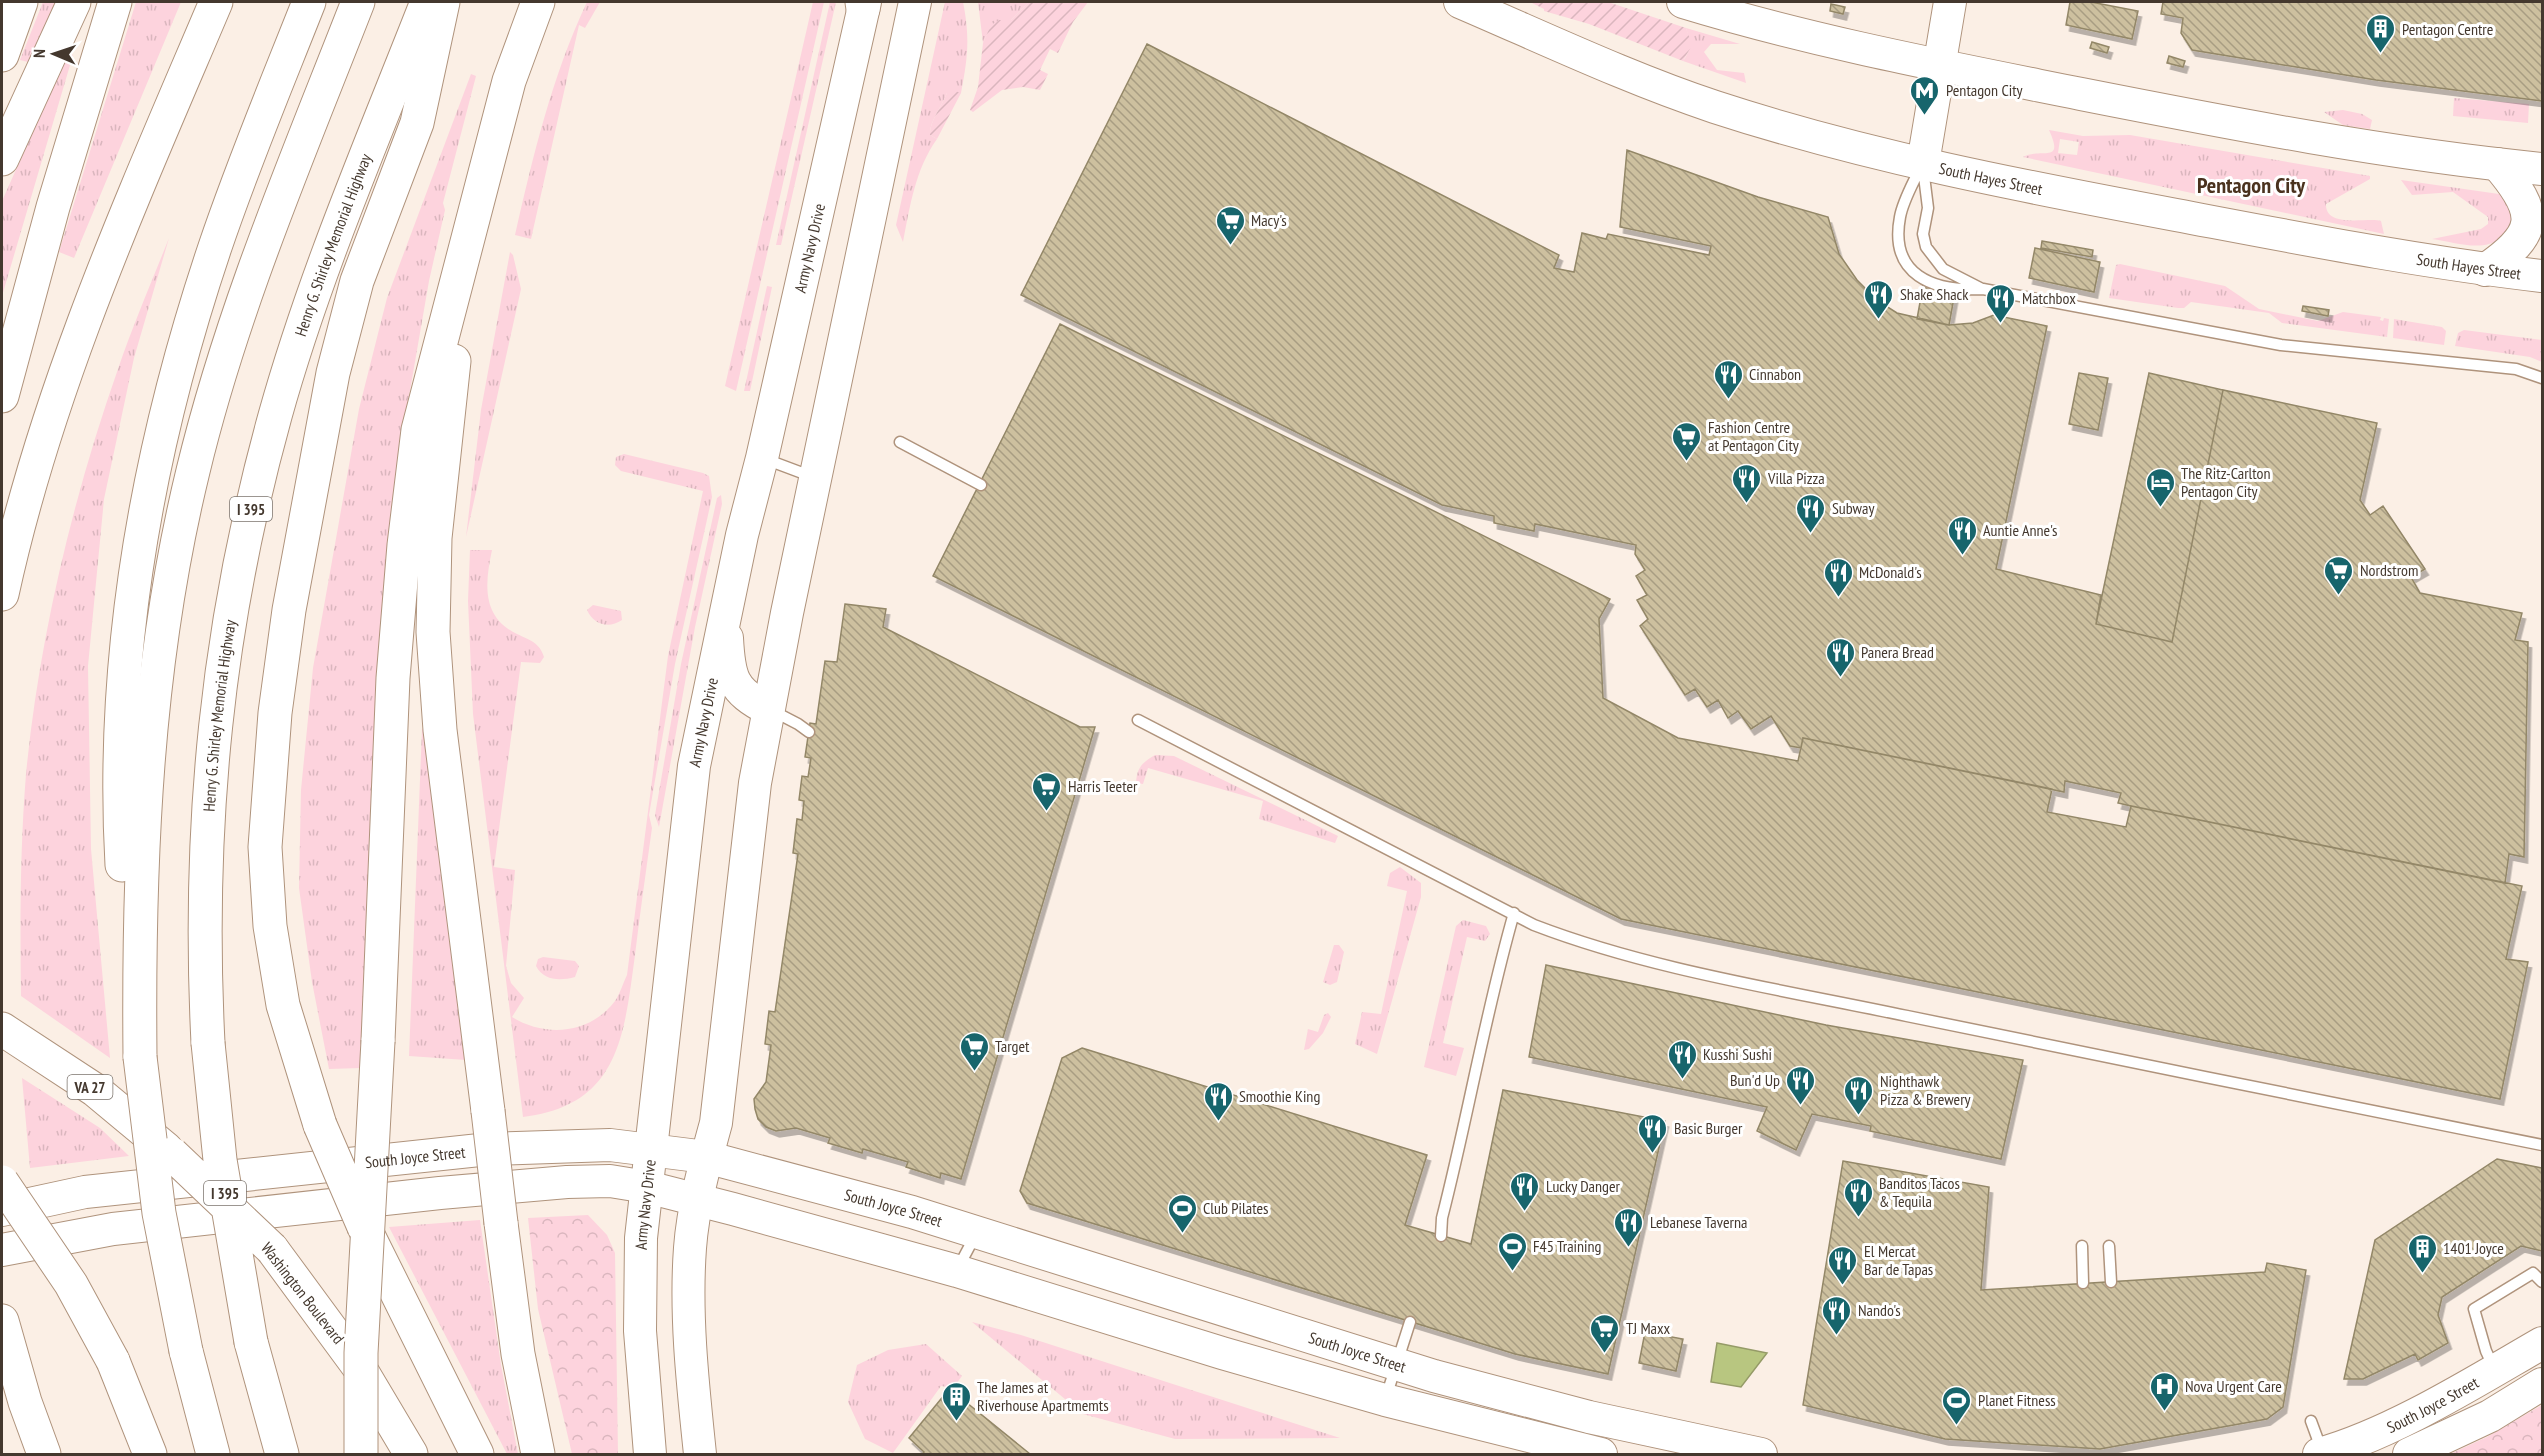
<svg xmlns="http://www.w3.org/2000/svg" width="2544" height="1456" viewBox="0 0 2544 1456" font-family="'PT Sans Narrow',sans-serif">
	<defs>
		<pattern id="grass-tufts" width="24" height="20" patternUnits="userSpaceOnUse" patternTransform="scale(1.5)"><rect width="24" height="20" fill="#fdd3dd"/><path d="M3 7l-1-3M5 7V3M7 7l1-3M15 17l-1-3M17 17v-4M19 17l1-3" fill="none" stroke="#dab6be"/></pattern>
		<pattern id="forest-crowns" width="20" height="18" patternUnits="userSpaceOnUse" patternTransform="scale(1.5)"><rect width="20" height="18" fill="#fdd3dd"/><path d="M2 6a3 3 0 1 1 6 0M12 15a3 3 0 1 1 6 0" fill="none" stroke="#dab6be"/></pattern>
		<pattern id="garden-furrows" width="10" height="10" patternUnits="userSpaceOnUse" patternTransform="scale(1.5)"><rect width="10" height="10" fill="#fdd3dd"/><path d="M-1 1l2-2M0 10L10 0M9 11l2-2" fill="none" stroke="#dab6be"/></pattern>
		<pattern id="building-back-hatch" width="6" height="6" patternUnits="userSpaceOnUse" patternTransform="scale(1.5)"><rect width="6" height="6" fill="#cdc09f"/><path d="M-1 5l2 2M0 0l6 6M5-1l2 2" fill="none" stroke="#a89d82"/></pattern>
		<filter id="shadow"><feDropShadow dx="3.5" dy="6" stdDeviation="0" flood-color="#0004"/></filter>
	</defs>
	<rect width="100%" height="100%" fill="#fbefe5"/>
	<path fill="url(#grass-tufts)" fill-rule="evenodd" d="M43 2H56L28 62 20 60Z
		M136 2H181L74 258 59 252Z
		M587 2H600L585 28 579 25 531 239 515 235C533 156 552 76 587 2Z
		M813 2H824L736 391 725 386Z
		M830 2H836L781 245H776Z
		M945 2H963C970 37 968 57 961 93H947C942 106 929 122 930 135L937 139C915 170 910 206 903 242L896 225Z
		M978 2H1029L1011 20C993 19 990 28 983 43Z
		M1686 28 1740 44H1711L1704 52 1717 70 1744 73 1746 83 1683 61C1692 49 1690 41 1686 28Z
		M68 53 73 55 2 296V201Z
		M471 74 476 76 443 203 445 210 429 281 408 402 392 528 361 1068 329 1069 312 982 299 888 301 790 313 668 359 409 387 298Z
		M2454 98 2529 104 2528 123 2453 116Z
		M2343 110 2362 114 2372 120 2370 129 2343 125 2324 112Z
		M2049 130 2083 136 2130 135 2370 176V179L2326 204C2325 229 2369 217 2381 221L2384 234 2023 157C2041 147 2065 165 2049 130ZM2060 139 2079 142 2077 155 2058 153Z
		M2401 180 2499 194C2522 206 2512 238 2489 244 2472 249 2449 241 2432 239L2481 229 2488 224V217L2453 192 2412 195Z
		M169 238 134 358 104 499 88 666 91 849 110 1058 21 996C20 922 20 849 26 774 39 639 73 497 118 369 133 325 152 281 169 238Z
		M510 252 513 255 521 289 466 537 481 410Z
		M2120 264 2225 286 2259 309 2318 321 2343 312 2381 317 2380 320 2383 321 2384 318 2389 319 2387 337 2282 323 2269 313 2191 302 2184 308H2178L2109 298 2116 265Z
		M767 286 772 287 750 391H744Z
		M2394 319 2442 327 2446 331 2444 345 2393 338Z
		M2464 330 2542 340V362L2530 357 2455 346 2458 333Z
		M624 454 703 473 709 476 712 497 675 664 649 815 652 828C646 871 640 913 635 955 624 1035 620 1105 523 1117L473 714 468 601 470 550H492C485 583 481 617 517 634 530 640 540 643 544 657L540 663 521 662 494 867 515 870 506 966 511 983 524 998 512 1017C546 1038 590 1034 615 1001 620 994 623 983 627 975L668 656 703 491 621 471 615 465 616 457Z
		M721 495 722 504 695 627 659 827 655 815 681 664 717 498Z
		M593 605 621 611 622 620C609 629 594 625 587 610Z
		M427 728 466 1060 409 1056 422 729Z
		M1155 755 1174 756 1338 836 1335 843 1259 819 1263 801 1148 768 1143 784 1136 783C1137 767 1142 763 1155 755Z
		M1400 867 1421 883V897L1377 1054 1355 1044 1362 1012 1381 1014 1407 891 1387 886 1390 873Z
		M1463 920 1486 926 1490 934 1485 941 1467 937 1443 1043 1464 1048 1456 1076 1424 1067 1456 926Z
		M1334 945H1339L1344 952 1337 982 1330 985 1323 982Z
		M543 957 575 961 579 966 575 977C560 981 544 981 536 966L538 959Z
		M1328 1013 1331 1017 1323 1033 1309 1049 1304 1050 1308 1029 1318 1032 1324 1015Z
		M22 1078 100 1128 129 1156 30 1168Z
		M480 1220 501 1365 518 1454H507L389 1227Z
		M972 1322 1021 1335 1340 1438 1175 1439 1083 1414Z
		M926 1344 962 1376 953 1388 941 1386 893 1453 865 1439 848 1402 857 1365 888 1350Z"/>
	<path fill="url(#forest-crowns)" d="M588 1215 607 1235 615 1253 618 1454H572L538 1309 528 1218Z
		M2542 1405V1454H2450L2487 1437Z"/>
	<path fill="url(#garden-furrows)" d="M1029 2H1088L1073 22 1058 53 1050 49 1040 70 1048 74 1040 90 1023 87 1002 90 973 112 970 110 978 87 983 43 991 25 999 20H1011Z
		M1530 2H1608L1686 28 1692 45 1683 61 1589 24 1544 11V9Z
		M955 91 961 93 937 139 930 135C929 122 942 106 947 93Z"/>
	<path fill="#b8c680" stroke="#959b67" stroke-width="1.5" d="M1717 1343 1767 1353 1741 1387 1711 1382Z"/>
	<path fill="url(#building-back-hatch)" stroke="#938767" stroke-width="1.5" filter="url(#shadow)" d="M2070 2H2091L2138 11 2132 39 2066 25Z
		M2163 2H2542V101L2376 80 2192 50 2181 33 2183 18 2161 14Z
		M1831 4 1845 7 1843 14 1830 11Z
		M2092 42 2109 47 2107 53 2090 48Z
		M1147 44 1559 255 1554 268 1574 272 1582 233 1606 239 1608 234 1709 255 1711 246 1620 227 1627 150 1758 197 1828 217 1839 254 1857 280 1878 301 1897 313 1949 325 1973 323 1994 315 2047 326 1996 569 2101 595 2096 624 2172 642 2223 390 2377 423 2360 500 2370 515 2383 506 2425 569 2411 577 2420 593 2522 613 2515 640 2528 642 2524 857 2509 854 2505 883 2131 806 2118 803 2121 793 2065 781 2064 792 1803 738 1801 748 1790 746 1771 716 1751 729 1738 711 1728 718 1718 700 1707 707 1695 689 1685 695 1640 626 1648 619 1637 600 1647 595 1636 576 1645 570 1635 554 1636 545 1535 524 1534 531 1494 523V516L1442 505 1021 295Z
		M2169 56 2185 61 2183 67 2167 63Z
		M2042 241 2093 250 2092 257 2041 248Z
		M2035 248 2100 262 2094 292 2029 278Z
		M1923 286 1955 292 1949 325 1917 319Z
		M2303 306 2329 310 2328 316 2302 311Z
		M1060 324 1610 599 1599 619 1603 698 1678 738 1798 761 1803 738 2052 789 2047 812 2126 827 2131 806 2522 886 2506 959 2528 962 2500 1099 1621 919 933 576Z
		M2079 373 2108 378 2098 430 2069 424Z
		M2149 373 2223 390 2172 642 2096 624Z
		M845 604 886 609 883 627 1080 727H1095L961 1179 941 1173 940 1178 906 1167 908 1162 863 1149 862 1153 828 1143 830 1138 796 1128 776 1131 766 1127 758 1119 755 1109 754 1099 766 1082 771 1045 765 1044 769 1011 775 1012 798 854 793 853 797 819 802 820 804 801 799 800 802 776 808 777 811 758 805 757 810 723 816 724 825 661 837 662Z
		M1546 965 1826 1025 2023 1060 2001 1159 1870 1131 1871 1126 1812 1114 1796 1150 1757 1131 1767 1107 1529 1057Z
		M1082 1048 1427 1155 1405 1225 1471 1244 1503 1090 1665 1121 1608 1374 1515 1354 1027 1203 1020 1191 1062 1058Z
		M2497 1159 2542 1168V1251L2521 1246 2442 1297 2438 1315 2448 1343 2418 1360 2415 1354 2363 1379H2344L2375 1240Z
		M1843 1161 1989 1187 1981 1290 2265 1272 2267 1263 2306 1270 2283 1407 2267 1419 2100 1449 1945 1439 1803 1405Z
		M1645 1332 1683 1339 1676 1371 1639 1363Z
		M945 1394 962 1407 967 1403 1030 1454H922L924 1452 909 1438Z"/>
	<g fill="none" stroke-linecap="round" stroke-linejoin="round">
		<defs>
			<path id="lane" d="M1921 166C1914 182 1903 200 1900 217 1889 275 1933 292 1983 289L2281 345 2516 369 2542 378
				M1923 168 1928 208 1923 234 1926 247 1943 269 1982 289
				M900 442 981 485
				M765 459 813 477
				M771 710 798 724 809 732
				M1138 720 1534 925C1651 970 1784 990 1907 1016 2118 1060 2331 1102 2542 1145
				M1441 1236 1442 1218C1468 1117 1485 1014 1514 913
				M2082 1246 2083 1283
				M2109 1246 2111 1282
				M958 1268 976 1234
				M2494 1368 2486 1351 2474 1309 2533 1273 2542 1282
				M1386 1397 1410 1322
				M2311 1421 2322 1451"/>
			<g id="secondary">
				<path id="s1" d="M1460 2C1544 38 1628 78 1715 107 1865 156 2021 186 2176 215 2298 238 2419 262 2542 276"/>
				<path d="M1683 2C1814 42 1947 67 2081 94 2233 124 2388 154 2542 169"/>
				<path d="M1923 163 1950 2"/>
				<path d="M2485 270C2539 233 2540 214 2497 164"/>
				<path d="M727 638C729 677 732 691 768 709"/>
				<path id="s2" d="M2 1210 85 1192 489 1149 610 1145 706 1157 912 1212 1434 1376 1589 1417 1761 1454"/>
				<path d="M2 1250 113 1229 440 1193 567 1182 610 1181 647 1187 733 1209 957 1271 1222 1353 1385 1400 1601 1454"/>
				<path id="s3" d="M650 1454 640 1331 641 1238 694 766 742 535 762 458 865 2"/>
				<path d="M700 1454C693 1387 685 1316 690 1248 693 1207 705 1163 716 1123L755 783 787 613 915 2"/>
				<path id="s4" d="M2319 1454C2392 1434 2476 1381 2542 1343"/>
				<path d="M2409 1454 2490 1416 2542 1384"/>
			</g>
			<g id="highway">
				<path d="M862 2 863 9"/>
				<path d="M2 55 21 2"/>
				<path d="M2 159 74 2"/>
				<path d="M454 361 435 538 433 632 440 730 488 1111"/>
				<path d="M2 396 53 207 115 2"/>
				<path d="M2 594C47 387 134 195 216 2"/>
				<path d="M122 865C110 655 148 446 215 247 243 164 277 83 309 2"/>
				<path d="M2 1029 95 1090 166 1149"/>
				<path d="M378 1041 393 678 404 545 418 430 509 81 538 2"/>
				<path id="s5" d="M208 1043C197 826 217 625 275 416 314 276 372 142 425 7"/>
				<path d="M140 1057C138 860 146 664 193 471 232 309 298 156 358 2"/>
				<path d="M320 1125 283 1005 270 926 265 847 275 713 289 610 333 373 357 281 417 123 443 2"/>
				<path d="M501 1223 518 1354 538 1454"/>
				<path d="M364 1227 477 1454"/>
				<path d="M272 1249 361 1370 411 1454"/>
				<path d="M2 1321 25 1402 44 1454"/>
				<path d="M251 1342 282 1454"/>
				<path d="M186 1351 213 1454"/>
				<path d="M113 1361 150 1454"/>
			</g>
		</defs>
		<use href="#lane" stroke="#af937c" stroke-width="13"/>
		<use href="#secondary" stroke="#af937c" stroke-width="34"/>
		<use href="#highway" stroke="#af937c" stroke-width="35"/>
		<use href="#lane" stroke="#fff" stroke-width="10"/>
		<use href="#secondary" stroke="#fff" stroke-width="32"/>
		<use href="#highway" stroke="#fff" stroke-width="33"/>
		<defs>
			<path id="highway-bridge" d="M208 1043 220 1160 251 1342
				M140 1057 159 1213 186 1351
				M488 1111 501 1223
				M320 1125 364 1227
				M172 1154 272 1249
				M2 1182 71 1284 113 1361
				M361 1454V1353L378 1041"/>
		</defs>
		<use href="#highway-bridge" stroke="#af937c" stroke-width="35" stroke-linecap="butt"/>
		<use href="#highway-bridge" stroke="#fff" stroke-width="33"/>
	</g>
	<defs>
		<symbol id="building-pin" viewBox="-11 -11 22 30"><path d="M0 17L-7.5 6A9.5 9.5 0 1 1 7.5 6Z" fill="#17656c" stroke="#fff"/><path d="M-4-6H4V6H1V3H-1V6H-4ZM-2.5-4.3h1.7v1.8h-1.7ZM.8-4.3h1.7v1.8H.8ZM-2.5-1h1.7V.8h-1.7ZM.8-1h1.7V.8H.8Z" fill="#fff"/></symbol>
		<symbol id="metro-pin" viewBox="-11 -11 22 30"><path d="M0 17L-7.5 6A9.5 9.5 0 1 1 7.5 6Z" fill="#17656c" stroke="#fff"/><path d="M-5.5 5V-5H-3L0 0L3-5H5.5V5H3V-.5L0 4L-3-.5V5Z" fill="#fff"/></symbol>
		<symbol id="supermarket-pin" viewBox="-11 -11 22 30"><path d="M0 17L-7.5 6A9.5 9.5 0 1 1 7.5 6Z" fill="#17656c" stroke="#fff"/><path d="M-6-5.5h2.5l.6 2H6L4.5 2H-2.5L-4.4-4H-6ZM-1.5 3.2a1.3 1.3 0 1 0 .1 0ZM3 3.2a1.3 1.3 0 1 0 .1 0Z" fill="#fff"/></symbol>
		<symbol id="restaurant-pin" viewBox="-11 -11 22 30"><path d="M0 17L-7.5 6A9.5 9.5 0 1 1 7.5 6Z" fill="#17656c" stroke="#fff"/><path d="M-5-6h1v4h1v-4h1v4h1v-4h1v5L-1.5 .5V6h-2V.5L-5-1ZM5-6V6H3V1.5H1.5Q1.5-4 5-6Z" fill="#fff"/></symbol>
		<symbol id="hotel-pin" viewBox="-11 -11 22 30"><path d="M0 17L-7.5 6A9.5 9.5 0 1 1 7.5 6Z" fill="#17656c" stroke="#fff"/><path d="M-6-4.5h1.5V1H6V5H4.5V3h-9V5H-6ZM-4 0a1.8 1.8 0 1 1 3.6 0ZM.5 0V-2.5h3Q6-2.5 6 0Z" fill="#fff"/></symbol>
		<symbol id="stadium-pin" viewBox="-11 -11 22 30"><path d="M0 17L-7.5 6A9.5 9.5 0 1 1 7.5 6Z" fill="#17656c" stroke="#fff"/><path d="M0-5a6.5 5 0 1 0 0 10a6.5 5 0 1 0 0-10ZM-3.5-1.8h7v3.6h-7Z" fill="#fff"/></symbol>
		<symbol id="hospital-pin" viewBox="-11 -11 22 30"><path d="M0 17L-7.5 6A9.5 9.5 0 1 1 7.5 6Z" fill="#17656c" stroke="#fff"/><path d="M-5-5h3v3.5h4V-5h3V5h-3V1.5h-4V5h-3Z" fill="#fff"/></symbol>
	</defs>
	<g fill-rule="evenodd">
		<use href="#building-pin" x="2364" y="12" width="33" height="45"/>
		<use href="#metro-pin" x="1908" y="74" width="33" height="45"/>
		<use href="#supermarket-pin" x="1214" y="204" width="33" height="45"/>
		<use href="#restaurant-pin" x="1862" y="278" width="33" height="45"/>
		<use href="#restaurant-pin" x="1984" y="282" width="33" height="45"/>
		<use href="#restaurant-pin" x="1712" y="358" width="33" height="45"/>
		<use href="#supermarket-pin" x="1670" y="420" width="33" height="45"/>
		<use href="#restaurant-pin" x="1730" y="462" width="33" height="45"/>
		<use href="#hotel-pin" x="2144" y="466" width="33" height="45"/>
		<use href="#restaurant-pin" x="1794" y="492" width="33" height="45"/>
		<use href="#restaurant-pin" x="1946" y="514" width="33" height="45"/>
		<use href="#supermarket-pin" x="2322" y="554" width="33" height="45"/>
		<use href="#restaurant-pin" x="1822" y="556" width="33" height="45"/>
		<use href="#restaurant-pin" x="1824" y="636" width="33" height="45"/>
		<use href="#supermarket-pin" x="1030" y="770" width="33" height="45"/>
		<use href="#supermarket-pin" x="958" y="1030" width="33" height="45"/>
		<use href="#restaurant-pin" x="1666" y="1038" width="33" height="45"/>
		<use href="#restaurant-pin" x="1784" y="1064" width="33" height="45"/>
		<use href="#restaurant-pin" x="1842" y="1074" width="33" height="45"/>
		<use href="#restaurant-pin" x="1202" y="1080" width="33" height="45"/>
		<use href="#restaurant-pin" x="1636" y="1112" width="33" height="45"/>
		<use href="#restaurant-pin" x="1508" y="1170" width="33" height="45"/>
		<use href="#restaurant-pin" x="1842" y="1176" width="33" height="45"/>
		<use href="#stadium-pin" x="1166" y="1192" width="33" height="45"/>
		<use href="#restaurant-pin" x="1612" y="1206" width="33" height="45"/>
		<use href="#stadium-pin" x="1496" y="1230" width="33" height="45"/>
		<use href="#building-pin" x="2406" y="1232" width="33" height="45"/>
		<use href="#restaurant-pin" x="1826" y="1244" width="33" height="45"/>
		<use href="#restaurant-pin" x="1820" y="1294" width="33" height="45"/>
		<use href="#supermarket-pin" x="1588" y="1312" width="33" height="45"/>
		<use href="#hospital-pin" x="2148" y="1370" width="33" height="45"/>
		<use href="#building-pin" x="940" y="1380" width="33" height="45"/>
		<use href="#stadium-pin" x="1940" y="1384" width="33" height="45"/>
	</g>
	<g text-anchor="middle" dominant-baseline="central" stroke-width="6" stroke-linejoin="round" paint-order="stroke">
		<g fill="#fff" stroke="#7c746d" stroke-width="1.5">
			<rect x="230" y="497" width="42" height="24" rx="4.5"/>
			<rect x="67.5" y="1075" width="45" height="24" rx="4.5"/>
			<rect x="204" y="1181" width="42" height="24" rx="4.5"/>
		</g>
		<g font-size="15" font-weight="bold" fill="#44382e">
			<text x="251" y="509">I 395</text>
			<text x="90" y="1087">VA 27</text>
			<text x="225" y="1193">I 395</text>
		</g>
		<g font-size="16" fill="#44382e" stroke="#fff" text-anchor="start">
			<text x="2402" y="29">Pentagon Centre</text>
			<text x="1946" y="90">Pentagon City</text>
			<text x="1251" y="220">Macy's</text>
			<text x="1900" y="294">Shake Shack</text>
			<text x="2022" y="298">Matchbox</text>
			<text x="1749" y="374">Cinnabon</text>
			<text x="1708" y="427">Fashion Centre<tspan x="1708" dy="18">at Pentagon City</tspan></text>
			<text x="2181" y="473">The Ritz-Carlton<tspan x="2181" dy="18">Pentagon City</tspan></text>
			<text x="1768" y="478">Villa Pizza</text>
			<text x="1832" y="508">Subway</text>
			<text x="1983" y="530">Auntie Anne's</text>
			<text x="2360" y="570">Nordstrom</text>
			<text x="1859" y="572">McDonald's</text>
			<text x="1861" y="652">Panera Bread</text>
			<text x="1068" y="786">Harris Teeter</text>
			<text x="995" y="1046">Target</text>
			<text x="1703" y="1054">Kusshi Sushi</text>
			<text x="1780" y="1080" text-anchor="end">Bun'd Up</text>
			<text x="1880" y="1081">Nighthawk<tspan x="1880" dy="18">Pizza &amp; Brewery</tspan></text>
			<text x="1239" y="1096">Smoothie King</text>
			<text x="1674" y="1128">Basic Burger</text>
			<text x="1879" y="1183">Banditos Tacos<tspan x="1879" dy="18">&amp; Tequila</tspan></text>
			<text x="1546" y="1186">Lucky Danger</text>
			<text x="1203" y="1208">Club Pilates</text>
			<text x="1650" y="1222">Lebanese Taverna</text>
			<text x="1533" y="1246">F45 Training</text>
			<text x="2443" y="1248">1401 Joyce</text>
			<text x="1864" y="1251">El Mercat<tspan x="1864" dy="18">Bar de Tapas</tspan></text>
			<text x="1858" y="1310">Nando's</text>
			<text x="1626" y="1328">TJ Maxx</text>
			<text x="2185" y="1386">Nova Urgent Care</text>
			<text x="977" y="1387">The James at<tspan x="977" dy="18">Riverhouse Apartmemts</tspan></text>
			<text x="1978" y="1400">Planet Fitness</text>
		</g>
		<g font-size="16" fill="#44382e" stroke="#fff">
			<text stroke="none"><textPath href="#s1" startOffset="561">South Hayes Street</textPath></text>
			<text stroke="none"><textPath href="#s5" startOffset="814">Henry G. Shirley Memorial Highway</textPath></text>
			<text stroke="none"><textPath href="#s3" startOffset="1222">Army Navy Drive</textPath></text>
			<text stroke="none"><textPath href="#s1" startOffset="1047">South Hayes Street</textPath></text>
			<text stroke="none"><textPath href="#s5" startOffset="328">Henry G. Shirley Memorial Highway</textPath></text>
			<text stroke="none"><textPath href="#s3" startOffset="736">Army Navy Drive</textPath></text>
			<text stroke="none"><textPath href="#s2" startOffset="417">South Joyce Street</textPath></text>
			<text stroke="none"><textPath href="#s3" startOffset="250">Army Navy Drive</textPath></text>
			<text stroke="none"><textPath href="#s2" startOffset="903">South Joyce Street</textPath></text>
			<text transform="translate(303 1293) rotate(52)">Washington Boulevard</text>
			<text stroke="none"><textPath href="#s2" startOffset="1389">South Joyce Street</textPath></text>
			<text stroke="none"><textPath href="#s4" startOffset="124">South Joyce Street</textPath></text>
		</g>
		<g font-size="22" font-weight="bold" fill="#4a321e" stroke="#fff">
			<text x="2251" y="185">Pentagon City</text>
		</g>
	</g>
	<rect width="2544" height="1456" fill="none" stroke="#44382e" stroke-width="6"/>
	<g transform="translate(54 54) rotate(272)" stroke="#ffffff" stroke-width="4.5" paint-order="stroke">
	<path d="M0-4.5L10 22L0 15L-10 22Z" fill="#44382e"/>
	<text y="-9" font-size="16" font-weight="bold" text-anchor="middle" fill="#44382e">N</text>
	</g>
</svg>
